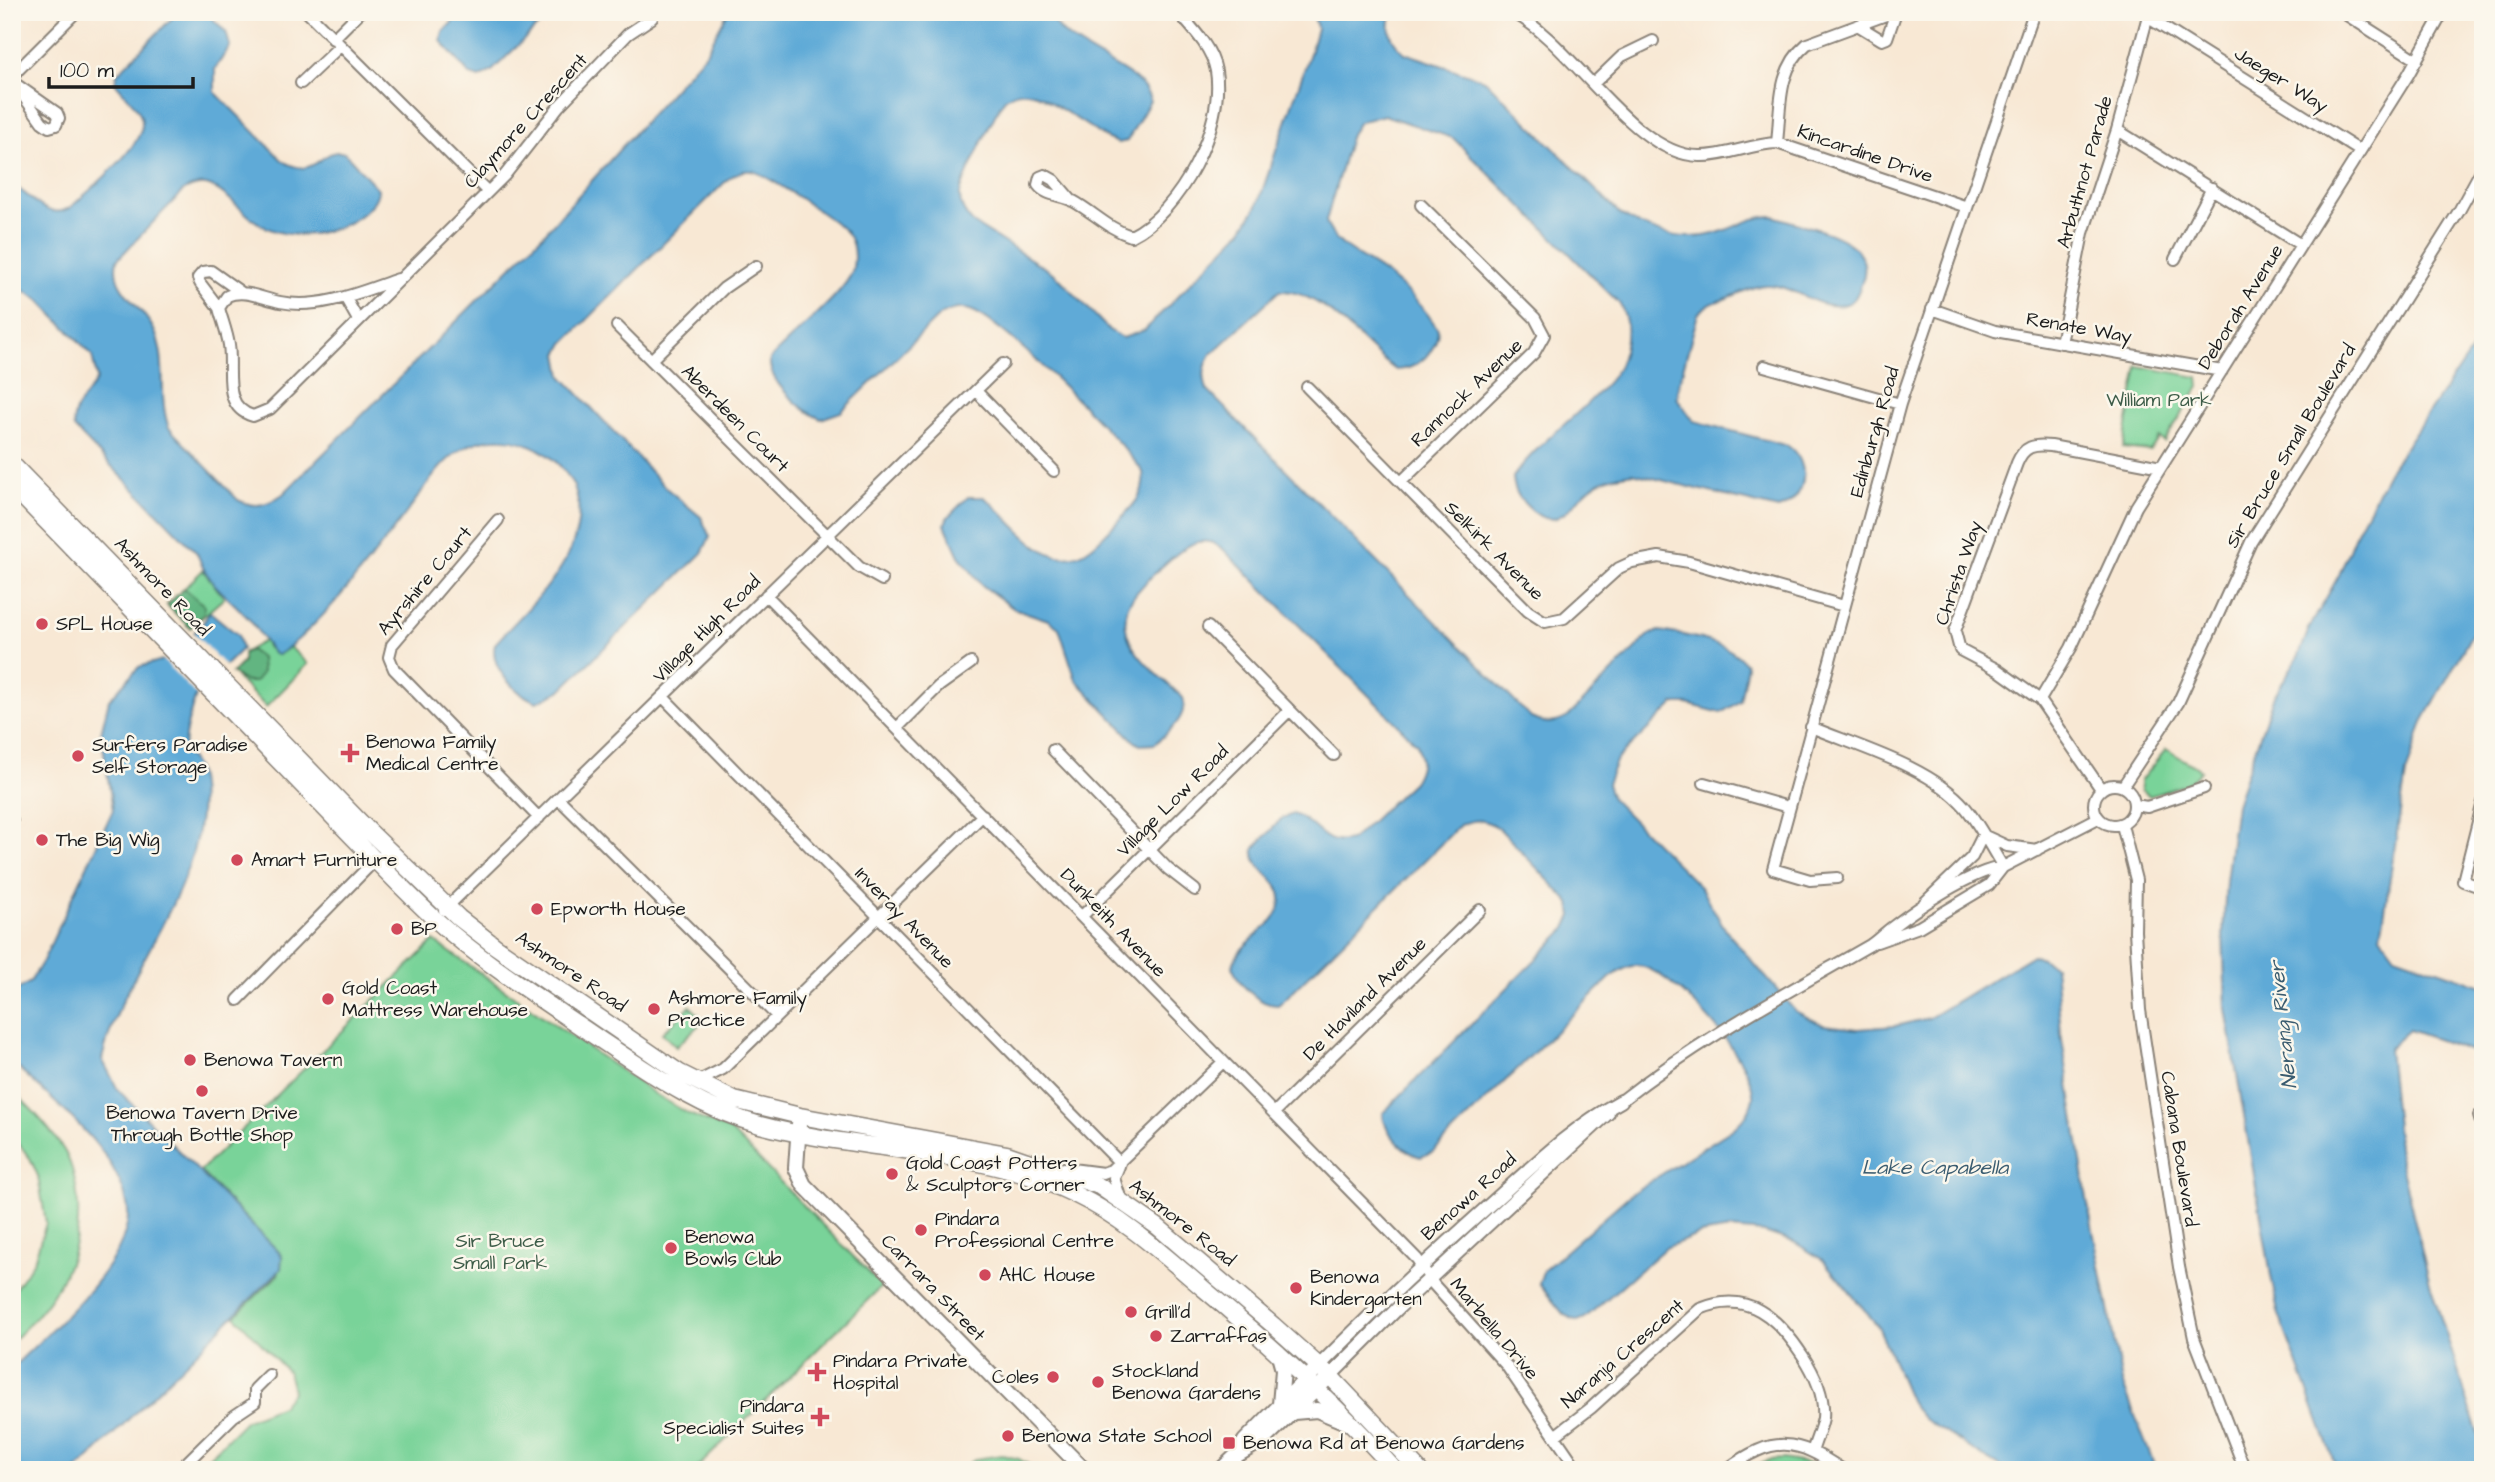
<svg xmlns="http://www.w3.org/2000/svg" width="2495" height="1482" viewBox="0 0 2495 1482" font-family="'Architects Daughter',sans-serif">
	<rect width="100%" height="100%" fill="#fbf7ec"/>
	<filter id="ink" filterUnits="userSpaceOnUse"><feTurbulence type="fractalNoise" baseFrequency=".0143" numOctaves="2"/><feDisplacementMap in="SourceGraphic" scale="14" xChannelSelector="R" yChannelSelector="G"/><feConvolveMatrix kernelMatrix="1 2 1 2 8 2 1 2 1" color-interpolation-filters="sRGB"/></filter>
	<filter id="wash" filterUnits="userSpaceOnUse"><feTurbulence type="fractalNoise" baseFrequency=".00686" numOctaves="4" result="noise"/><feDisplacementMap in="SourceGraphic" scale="28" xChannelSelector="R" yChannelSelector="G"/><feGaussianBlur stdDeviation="1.57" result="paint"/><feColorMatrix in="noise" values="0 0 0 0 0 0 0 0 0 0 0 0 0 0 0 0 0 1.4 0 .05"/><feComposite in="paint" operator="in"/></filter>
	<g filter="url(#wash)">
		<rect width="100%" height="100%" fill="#f8e8d4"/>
		<path fill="#79d399" stroke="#4a785a" stroke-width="2" d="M2138 366 2198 377 2199 387 2164 442 2159 438 2150 451 2123 448Z
			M203 570 224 598 190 628 167 605Z
			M264 641 268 648 278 655 290 647 308 664 266 707 232 673 243 662V653Z
			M2166 749 2201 770 2187 784 2150 796 2141 790 2140 781Z
			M434 941 655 1094 689 1114 731 1131 882 1286 695 1470H196L246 1420 281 1406 293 1391 288 1372 235 1316 278 1275 282 1256 200 1171Z
			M690 1006 704 1020 676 1047 662 1033Z
			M12 1090C32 1109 51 1129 65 1152 73 1167 77 1188 78 1205 81 1261 53 1303 12 1341V1293L34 1261 46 1223 38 1176 30 1158 12 1136Z
			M1002 1455 1019 1459 1037 1470H959L976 1459Z
			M1783 1459 1811 1464 1820 1470H1748L1769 1460Z"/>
		<path fill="#62b581" stroke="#3f684e" stroke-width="2" d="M184 588 204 605V614L190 628 167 605Z
			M250 650 261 658 262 673 255 682H246L232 673 243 662V653Z"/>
		<path fill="#5eaad7" stroke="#3d637a" stroke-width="2" d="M178 12H206L226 32 230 46 215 69V92L283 161C318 182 319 146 345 153L378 189C378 202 363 214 352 221 320 238 280 242 250 217 238 207 226 193 212 187 201 182 191 186 182 192L117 260C110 291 142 304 154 330 169 361 157 396 169 428L238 500C256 509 267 505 283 494L544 234 706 53 728 12H1050C1058 50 1147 68 1150 101L1127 141 1118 143 1108 139 1041 96C1028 91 1016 89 1005 99 998 106 961 184 960 194 959 206 965 215 973 223L1056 275 1109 330 1123 338 1145 330 1242 230 1257 206 1311 50 1317 28 1313 12H1392C1386 30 1391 41 1405 53L1485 80 1619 213C1649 232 1685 244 1720 232 1738 226 1754 216 1773 216 1806 228 1879 236 1862 282 1858 293 1856 302 1843 305 1817 310 1792 284 1766 285 1754 285 1741 293 1730 297 1718 301 1707 304 1698 314L1678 387 1677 398 1694 421 1788 446C1812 463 1807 500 1778 509L1633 473C1620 475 1607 477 1596 484 1570 500 1560 539 1527 506 1518 497 1514 490 1513 477 1540 439 1583 414 1612 377 1626 358 1633 321 1618 302L1453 138 1384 115 1359 122 1351 134 1326 221C1334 249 1369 259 1390 277 1408 291 1426 310 1438 329 1438 351 1417 370 1396 370 1363 347 1323 289 1279 291L1211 354C1204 367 1202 375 1207 390L1531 718C1545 724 1554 725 1568 717L1649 635 1659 631C1688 636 1731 641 1747 666L1740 701 1721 713 1687 704H1674L1617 759 1607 784 1612 799 1700 887 1727 932 1795 1011 1823 1025 1858 1029 1895 1026 1929 1018 2033 955 2055 966 2061 1033 2087 1199 2122 1382 2156 1470H2005L1924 1419 1912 1405 1878 1326 1823 1260 1794 1242 1764 1232 1730 1229 1700 1234 1665 1248 1585 1318 1578 1321 1564 1315 1539 1284 1544 1270 1632 1193 1733 1129C1742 1121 1751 1112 1753 1098 1757 1063 1674 972 1640 966 1628 964 1619 972 1610 978L1433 1152 1421 1157C1404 1153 1383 1131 1383 1113L1565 930 1572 916 1570 903 1499 828C1484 819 1476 818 1460 825L1287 997 1278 1005C1260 1006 1236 983 1233 966 1239 939 1279 929 1281 900 1282 878 1251 871 1254 849L1281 819 1293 814C1317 821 1323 850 1353 839L1413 782C1422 768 1422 759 1417 744L1223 549C1215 543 1208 540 1198 542 1181 545 1135 590 1128 606 1125 615 1125 625 1127 633 1133 658 1166 681 1183 698 1188 719 1168 731 1155 744L1140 745 1134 741 1076 680 1059 628 1048 620 1013 608 982 585 959 556 945 525 947 518 968 497H984C1012 517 1048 580 1090 548 1100 541 1109 530 1117 522 1133 506 1146 495 1143 472 1122 441 1001 319 970 310 957 307 950 310 939 316L841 412 821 419C802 411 767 381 770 359 788 338 850 290 853 268 855 256 854 242 846 232 835 221 764 172 751 171 741 170 735 174 727 180L564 343 558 354 562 376 666 488 701 517 710 537 702 553 560 691 537 702C516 694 489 668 495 644 530 604 585 561 578 502 576 480 557 459 538 449 515 436 486 435 462 449 440 462 425 488 410 508 377 551 321 627 278 655L274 654C264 643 258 629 248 618 225 593 209 587 197 553L74 428C70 407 88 396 97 379L92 355 39 300 12 283V185C33 195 44 221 70 208 87 192 145 146 142 122 141 107 123 94 115 82L117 74Z
			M462 12H552L492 71 479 78 470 75 441 41 443 32Z
			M2483 333V614L2423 722 2406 774 2381 936 2395 955 2483 986V1055L2409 1030 2388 1049 2399 1156 2430 1284 2483 1449V1470H2337L2278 1312 2271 1276 2226 1009 2223 935 2226 881 2236 804 2273 698 2299 655 2309 629 2339 575 2354 537 2390 469Z
			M210 612 238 635 242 649 197 693C192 706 182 738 185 750 187 756 194 762 196 768 202 782 201 802 200 816 191 904 122 974 102 1059L118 1090 278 1251 282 1256 281 1269 77 1470H12V1368C48 1332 124 1270 128 1217 129 1197 117 1174 106 1157 83 1124 42 1091 12 1062V993L30 982 43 961 113 810 101 733 109 700 139 667 166 659 201 626Z"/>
		<path fill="#f8e8d4" d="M191 630 229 670 199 698 160 657Z"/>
	</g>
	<g filter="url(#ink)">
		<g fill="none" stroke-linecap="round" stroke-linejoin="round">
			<defs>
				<path id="minor" d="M307 12 487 191
					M1512 12C1572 42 1632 155 1699 156 1725 157 1750 144 1777 143L1967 207
					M2342 12 2417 60
					M2147 17 2360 151
					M1859 26 1882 40 1887 38 1896 12
					M333 39 360 12
					M12 76 76 12
					M12 80 42 122 49 127 56 125 59 118 57 113 17 85
					M301 83 340 46
					M1593 84 1622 56 1653 41
					M2117 130 2301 245
					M1777 143C1781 106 1777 69 1807 44L1894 12
					M1072 201 1054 180 1045 175 1040 177 1038 185C1046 196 1061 195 1073 201 1093 212 1109 229 1131 236 1180 212 1225 126 1216 71 1212 48 1193 29 1178 12
					M2175 259 2212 188
					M398 279C360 292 320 310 280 302 263 299 244 288 227 296L219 308C222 320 227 332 229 345 233 370 221 407 253 416L270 409 505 175 559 106 628 34 652 18
					M345 297 358 320
					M219 308 200 283 198 278 203 272 211 271 242 293
					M1932 309 1995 331 2222 371
					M617 326 859 567 882 580
					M2061 343 2083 233 2117 130 2149 12
					M651 360 724 288 756 266
					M1764 366 1900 404
					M1307 387 1528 611 1545 622 1564 618 1619 568 1632 562 1659 557 1689 562 1844 606
					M976 391 1054 471
					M1401 482 1534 353 1544 335 1535 318 1421 205
					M498 520 392 645 389 657 394 669 539 818
					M766 595 1417 1259 1434 1285 1506 1365 1578 1470
					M1208 627 1334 755
					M663 697 1120 1163
					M2040 700 2071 648 2136 507 2408 75 2443 12
					M898 727 939 686 971 663
					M1811 727C1859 747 1931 767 1965 807 1980 825 1991 848 2003 867
					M1053 750 1168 869 1195 890
					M1704 783 1788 807
					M2094 805a20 20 0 1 1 40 0a20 20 0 1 1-40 0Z
					M2123 786 2178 703 2251 542 2459 211 2483 167
					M2101 789 2040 700 1998 670 1960 650 1955 631 2017 463C2024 446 2034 444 2051 446L2161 467
					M559 799 777 1016
					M2483 802 2463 881 2483 888
					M2135 805 2147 807 2204 788
					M12 821V829
					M2122 825 2136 880 2135 931 2140 1010 2179 1267 2194 1338 2245 1470
					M1837 878 1810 880 1773 869 1900 404 2034 12
					M1924 903 1972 857 1983 835 2007 846 2037 850
					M444 910 1003 364
					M1082 916 1289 711
					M1877 942 1919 927 1989 885 2003 867 2098 818
					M238 1000 378 857
					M697 1082 723 1069 983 815
					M1621 1101C1700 1039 1783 995 1870 945 1878 940 1884 933 1891 928 1917 908 1971 871 2003 867
					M1274 1113 1480 910
					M2479 1116 2483 1129
					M1119 1166 1114 1178 1121 1200
					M1064 1168 1103 1173 1111 1170 1223 1062
					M1556 1435 1591 1408 1700 1309C1748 1289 1778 1318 1803 1356 1814 1373 1825 1396 1823 1418 1821 1428 1816 1439 1813 1449
					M179 1470 234 1416 255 1402V1389L269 1375
					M1726 1470C1773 1435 1796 1438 1843 1470"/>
				<path id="tertiary" d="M1319 1366C1376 1309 1434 1254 1495 1200 1535 1164 1573 1127 1621 1101
					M1330 1376 1397 1309 1608 1113"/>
				<path id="secondary" d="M799 1124 796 1168 804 1185 1084 1470
					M1278 1352 1283 1370 1280 1404
					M1294 1412 1317 1410 1348 1423
					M1237 1455 1245 1441 1319 1366
					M1221 1470 1237 1455 1264 1439 1330 1376"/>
				<path id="primary" d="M12 464 370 832 459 918 495 946 680 1073 734 1100 800 1116 1007 1154 1099 1186 1158 1227 1273 1325 1330 1376 1419 1470
					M12 486 375 860C395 880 415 901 436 920 486 965 544 1001 599 1039 650 1073 700 1109 760 1125 862 1152 981 1148 1076 1195 1124 1218 1164 1255 1204 1289 1272 1346 1336 1404 1395 1470"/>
			</defs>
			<use href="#minor" stroke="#8a8278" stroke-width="14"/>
			<use href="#tertiary" stroke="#8a8278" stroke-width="16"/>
			<use href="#secondary" stroke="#8a8278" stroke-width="18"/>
			<use href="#primary" stroke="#8a8278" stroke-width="19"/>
			<use href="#minor" stroke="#fff" stroke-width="10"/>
			<use href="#tertiary" stroke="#fff" stroke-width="12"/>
			<use href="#secondary" stroke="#fff" stroke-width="14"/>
			<use href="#primary" stroke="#fff" stroke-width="16"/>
		</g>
	</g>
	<g fill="#d1495b" stroke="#fbf7ec" stroke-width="2.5">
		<circle cx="42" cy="624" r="7"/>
		<path d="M346.5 742.5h7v7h7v7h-7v7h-7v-7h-7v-7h7z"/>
		<circle cx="78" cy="756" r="7"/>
		<circle cx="42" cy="840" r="7"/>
		<circle cx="237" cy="860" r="7"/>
		<circle cx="537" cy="909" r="7"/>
		<circle cx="397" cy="929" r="7"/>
		<circle cx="328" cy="999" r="7"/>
		<circle cx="654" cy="1009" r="7"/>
		<circle cx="190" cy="1060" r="7"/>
		<circle cx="202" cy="1091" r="7"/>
		<circle cx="892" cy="1174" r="7"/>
		<circle cx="921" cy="1230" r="7"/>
		<circle cx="671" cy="1248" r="7"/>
		<circle cx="985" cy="1275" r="7"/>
		<circle cx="1296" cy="1288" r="7"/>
		<circle cx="1131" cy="1312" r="7"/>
		<circle cx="1156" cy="1336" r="7"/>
		<path d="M813.5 1361.5h7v7h7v7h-7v7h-7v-7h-7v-7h7z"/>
		<circle cx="1053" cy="1377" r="7"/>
		<circle cx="1098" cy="1382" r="7"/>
		<path d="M816.5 1406.5h7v7h7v7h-7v7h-7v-7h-7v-7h7z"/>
		<circle cx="1008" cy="1436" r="7"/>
		<rect x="1222" y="1436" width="14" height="14" rx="3.5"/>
	</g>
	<g text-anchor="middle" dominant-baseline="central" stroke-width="5" stroke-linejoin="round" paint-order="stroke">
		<g font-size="19" fill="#1c1c1c" stroke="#fbf7ec">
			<text transform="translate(2281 80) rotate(32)">Jaeger Way</text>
			<text transform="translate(526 121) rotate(-48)">Claymore Crescent</text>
			<text transform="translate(1865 154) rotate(19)">Kincardine Drive</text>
			<text transform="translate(2085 172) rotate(-74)">Arbuthnot Parade</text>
			<text transform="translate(2241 307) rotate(-58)">Deborah Avenue</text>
			<text transform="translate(2079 328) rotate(10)">Renate Way</text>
			<text transform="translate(1467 393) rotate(-44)">Rannock Avenue</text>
			<text transform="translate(735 419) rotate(45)">Aberdeen Court</text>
			<text transform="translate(1875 432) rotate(-74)">Edinburgh Road</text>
			<text transform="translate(2291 446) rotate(-59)">Sir Bruce Small Boulevard</text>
			<text transform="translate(1494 551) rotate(45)">Selkirk Avenue</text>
			<text transform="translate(1959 573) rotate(-71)">Christa Way</text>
			<text transform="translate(425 581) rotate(-50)">Ayrshire Court</text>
			<text transform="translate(162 587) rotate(46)">Ashmore Road</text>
			<text transform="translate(707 629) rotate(-45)">Village High Road</text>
			<text transform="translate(1173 801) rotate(-45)">Village Low Road</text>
			<text transform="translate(904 918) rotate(46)">Inveray Avenue</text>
			<text transform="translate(1113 923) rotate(46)">Dunkeith Avenue</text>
			<text transform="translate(571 972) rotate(34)">Ashmore Road</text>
			<text transform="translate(1365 999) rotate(-45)">De Haviland Avenue</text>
			<text transform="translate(2179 1149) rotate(81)">Cabana Boulevard</text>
			<text transform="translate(1469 1197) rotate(-42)">Benowa Road</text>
			<text transform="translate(1182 1223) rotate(38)">Ashmore Road</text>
			<text transform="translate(933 1288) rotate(46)">Carrara Street</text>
			<text transform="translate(1494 1329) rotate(50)">Marbella Drive</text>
			<text transform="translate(1623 1354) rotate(-41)">Naranja Crescent</text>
		</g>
		<g font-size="19" fill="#3d5c48" stroke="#fbf7ec">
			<text x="2159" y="400">William Park</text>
			<text x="500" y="1241">Sir Bruce<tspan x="500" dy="22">Small Park</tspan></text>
		</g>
		<g font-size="19" fill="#1c1c1c" stroke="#fbf7ec" text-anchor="start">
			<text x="56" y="624">SPL House</text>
			<text x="366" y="742">Benowa Family<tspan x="366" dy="22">Medical Centre</tspan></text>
			<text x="92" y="745">Surfers Paradise<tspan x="92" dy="22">Self Storage</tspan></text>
			<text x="56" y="840">The Big Wig</text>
			<text x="251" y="860">Amart Furniture</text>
			<text x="551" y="909">Epworth House</text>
			<text x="411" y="929">BP</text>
			<text x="342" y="988">Gold Coast<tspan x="342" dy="22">Mattress Warehouse</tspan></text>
			<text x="668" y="998">Ashmore Family<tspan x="668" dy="22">Practice</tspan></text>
			<text x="204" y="1060">Benowa Tavern</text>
			<text x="202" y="1113" text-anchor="middle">Benowa Tavern Drive<tspan x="202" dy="22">Through Bottle Shop</tspan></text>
			<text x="906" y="1163">Gold Coast Potters<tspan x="906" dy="22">&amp; Sculptors Corner</tspan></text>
			<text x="935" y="1219">Pindara<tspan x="935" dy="22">Professional Centre</tspan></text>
			<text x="685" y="1237">Benowa<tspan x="685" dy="22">Bowls Club</tspan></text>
			<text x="999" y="1275">AHC House</text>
			<text x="1310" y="1277">Benowa<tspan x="1310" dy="22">Kindergarten</tspan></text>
			<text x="1145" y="1312">Grill'd</text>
			<text x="1170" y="1336">Zarraffas</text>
			<text x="833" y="1361">Pindara Private<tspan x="833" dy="22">Hospital</tspan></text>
			<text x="1112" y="1371">Stockland<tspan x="1112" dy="22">Benowa Gardens</tspan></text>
			<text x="1039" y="1377" text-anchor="end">Coles</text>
			<text x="804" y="1406" text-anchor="end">Pindara<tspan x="804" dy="22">Specialist Suites</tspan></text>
			<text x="1022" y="1436">Benowa State School</text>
			<text x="1243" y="1443">Benowa Rd at Benowa Gardens</text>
		</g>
		<g font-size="21" font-style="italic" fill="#3a5c70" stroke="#fbf7ec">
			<text transform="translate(2283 1025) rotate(-96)">Nerang River</text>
			<text x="1935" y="1167">Lake Capabella</text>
		</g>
	</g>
	<rect width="2495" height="1482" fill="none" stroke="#fbf7ec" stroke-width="42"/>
	<path d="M49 77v10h144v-10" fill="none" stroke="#1c1c1c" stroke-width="3.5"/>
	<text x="60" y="77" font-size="21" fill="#1c1c1c" stroke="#fbf7ec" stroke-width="5" paint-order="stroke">100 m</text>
</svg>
